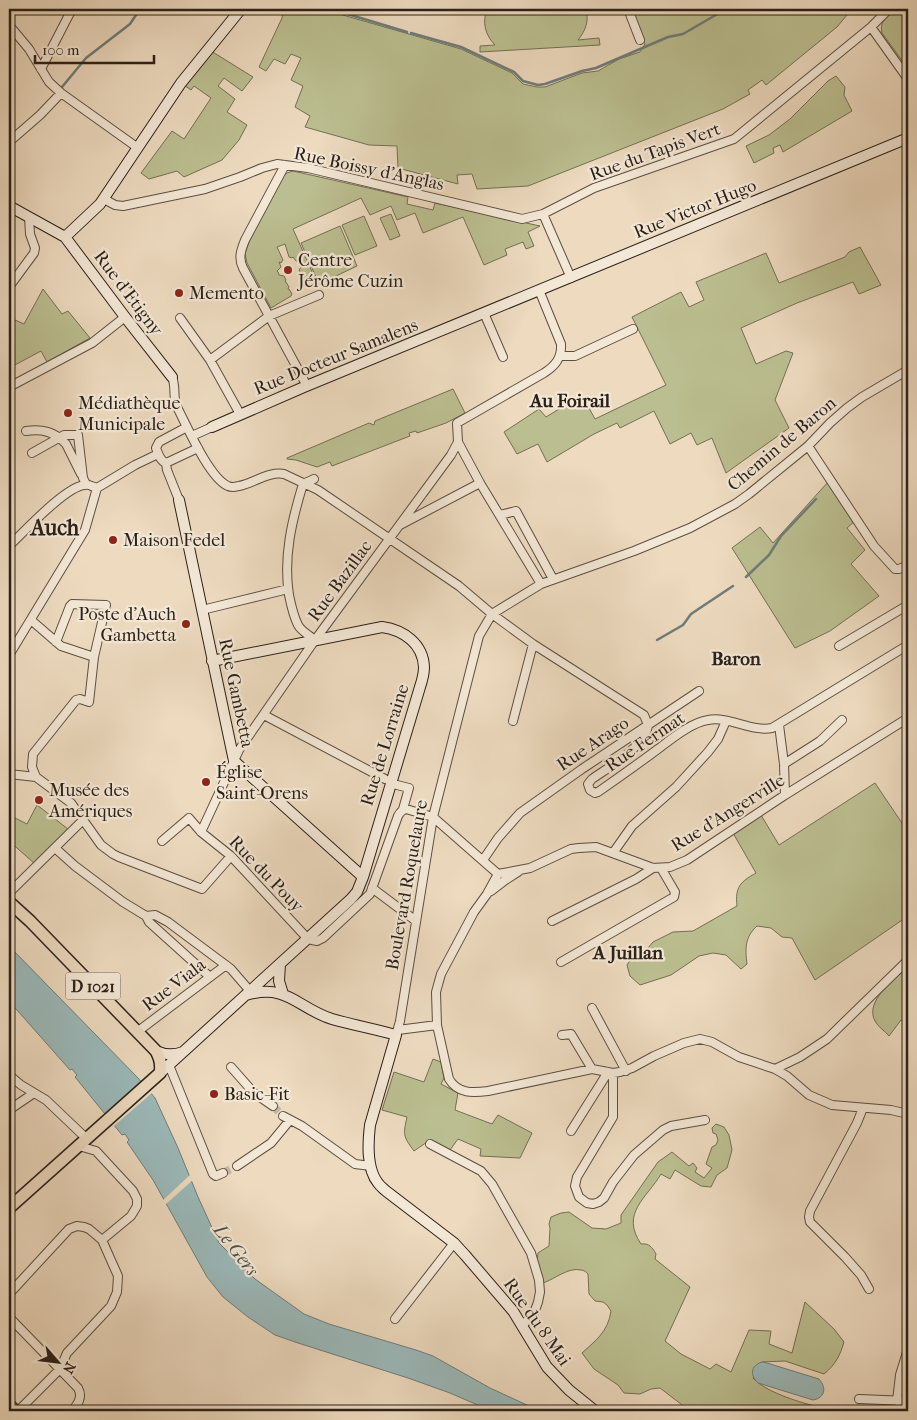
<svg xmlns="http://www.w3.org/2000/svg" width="917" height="1420" viewBox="0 0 917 1420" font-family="'IM FELL French Canon',serif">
	<rect width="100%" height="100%" fill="#eddabf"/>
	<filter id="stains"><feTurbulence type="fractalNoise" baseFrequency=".004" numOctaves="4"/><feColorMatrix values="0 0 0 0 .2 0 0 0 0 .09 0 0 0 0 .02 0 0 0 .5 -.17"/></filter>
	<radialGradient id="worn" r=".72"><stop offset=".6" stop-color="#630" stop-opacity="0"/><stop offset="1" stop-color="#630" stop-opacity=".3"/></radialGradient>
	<path fill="#bbbe90" stroke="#736f54" d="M281 9H322L461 49 512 73 523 84 537 87H545L582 73 598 71 619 59 640 52 645 44 631 9H727L728 11 732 9H852L837 27 766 85 762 80 748 90 750 94 723 109 528 186 477 189 472 174 457 175 458 184 398 168 397 146 369 145 305 127 310 116 295 107 303 86 291 80 301 58 291 54 285 64 274 59 266 71 259 67 282 18 283 11Z
		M487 9H586C589 21 586 30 578 40L599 38 600 45 480 52V46L495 45C485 35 482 22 487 9Z
		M894 9H908V69L882 33C879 22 887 16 894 9Z
		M211 51 253 77 242 91 224 78 218 86 235 99 227 112 247 125 239 140 222 160 184 177 177 171 149 179 141 173 172 131 184 139 211 98 194 86 191 90 184 85Z
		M836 76 845 87 844 95 852 111 783 152 780 145 773 148 774 153 754 163 746 146 769 135 790 119 828 81Z
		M293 171 408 197 407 204 433 210 435 203 540 226 528 232 534 246 526 249 523 242 505 249 507 255 484 265 463 217 423 233 415 213 397 220 391 206 370 215 361 198 293 229 318 285 309 288 306 287 304 282 305 280H303L301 276 303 275 301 274 299 270 302 266 301 262 296 261 293 257 292 258 289 257 285 244 277 247 283 260 281 263 279 262 281 267 277 271 278 272 279 275 284 276 286 280 285 282H286L289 287 288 289H289L292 294 291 296 271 308 247 263 245 254 249 242 282 177 287 173Z
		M391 214 400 236 390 240 380 218Z
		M364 216 377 246 355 255 342 225Z
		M340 226 357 266 319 284 301 243Z
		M860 247 881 285 859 294 853 282 797 303 741 328 756 364 786 351 793 353 775 400 789 428 726 473 712 438 697 445 691 433 670 444 654 411 620 428 617 423 594 434 547 462 538 444 517 454 504 432 539 409 546 417 582 395 595 419 666 385 632 317 681 292 689 307 704 300 696 282 766 253 779 283 845 257 849 252Z
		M43 289 62 314 68 311 90 338 47 362 41 351 11 367 9 364V335L15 320 24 324Z
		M453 389 465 413 446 423 417 433 416 431 409 433 410 436 332 466 330 462 317 467 296 460 287 459V458L369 423 374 425 375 421Z
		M828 482 855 521 847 528 865 550 851 564 879 596 830 631 795 648 732 548 760 527 773 543Z
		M875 783 908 832V916L815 980 792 938 782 937 771 928 757 926C745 937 745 948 747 964L741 969 726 955 713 953 699 956 671 975 640 985 630 976 627 965 631 959 647 949 653 942 673 932 693 931 737 906C735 887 740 882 756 873L733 833 761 815 779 845Z
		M37 805 68 829 34 863 9 841V815L27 824Z
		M908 967V1026L901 1020 889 1036C885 1031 878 1027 875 1021 864 1001 895 979 908 967Z
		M433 1059 441 1062 444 1078 441 1084 458 1093 455 1110 492 1124 498 1115 532 1133 520 1158 480 1156 481 1149 458 1139 450 1150 430 1140 414 1151C403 1136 403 1135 407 1117L382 1110 394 1072 424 1082Z
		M716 1124 724 1127 729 1135 732 1150 727 1168 717 1175 711 1187 701 1186 675 1170 670 1179 661 1174C647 1198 620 1213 641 1244 649 1243 652 1247 656 1254L655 1259 690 1287 665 1341 681 1354 710 1369 716 1364 731 1372 749 1330 771 1331 769 1344 792 1353 805 1302 834 1329 844 1342C840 1356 835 1365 824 1374L785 1361 762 1362 753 1378C764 1391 798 1402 815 1406 823 1408 832 1407 839 1411H690L660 1388 651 1389 640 1394 624 1393 618 1385 594 1369 582 1353C596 1340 608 1332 611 1311L607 1305 603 1302 595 1301 589 1294 588 1274C586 1272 584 1270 581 1270 568 1267 555 1279 543 1283L537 1262 538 1253 549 1246 550 1228 549 1224 551 1217 561 1213 569 1212 592 1228 606 1229 621 1223V1215L658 1162 672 1152 689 1166 693 1163 697 1168 695 1172 704 1178 712 1168 706 1164 712 1147 716 1145 718 1140 716 1134 713 1133 712 1128Z"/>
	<path fill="#9bb9ba" stroke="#6e7c7a" d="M9 946 138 1078 155 1098 178 1148 198 1197 219 1243 255 1279 304 1314 329 1324 416 1350 433 1356 490 1388 540 1411H490L480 1406 450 1393 408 1378 298 1343 275 1335 248 1317 223 1297 207 1277 153 1180 127 1142 129 1140 125 1134 122 1135 75 1077 77 1075 72 1069 70 1070 9 1001Z
		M762 1362 767 1363 819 1379C827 1388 825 1398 813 1400L758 1383C750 1375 750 1366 762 1362Z"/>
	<path fill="#eddabf" d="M143 1080 153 1092 113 1127 103 1115Z
		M191 1174 194 1179 165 1205 168 1208 167 1209 162 1201Z"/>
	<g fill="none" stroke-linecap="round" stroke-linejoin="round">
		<path stroke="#6e7c7a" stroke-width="2.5" d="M331 9 407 32
			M411 33 461 47 514 72 523 81 538 85 545 84 582 71 596 68 668 37 683 34 726 9
			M62 87 86 58 130 24 140 9
			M746 577 769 555 781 536 816 499
			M657 640 683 625 691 614 733 586"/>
		<path stroke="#c6b59e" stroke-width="8" stroke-dasharray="8 4" stroke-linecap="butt" d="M273 1106 283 1116
			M223 1173 237 1166"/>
		<defs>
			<path id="street" d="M628 9 640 40
				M9 25 29 49 49 82 61 93 138 148
				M871 27 908 79
				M41 69 72 9
				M9 142 40 115 61 93
				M285 165 245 240C241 250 238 258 243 268L307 386
				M104 199 115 205 123 206 205 189 240 177 262 168 277 164 308 168 522 219 543 214 594 188 734 139 871 27 889 9
				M543 214 571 278
				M9 287 34 253 35 248 30 234 29 217
				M539 290 561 344C562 358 555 366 544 373L457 423 458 442 480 483 541 584
				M484 313 503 357
				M180 318 210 360 240 414
				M560 356H575L633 329
				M210 360 269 316 319 295
				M172 377C176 386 173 395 176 405 186 424 209 478 228 486 232 488 235 487 239 486 254 483 269 471 284 474L318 490 459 586 492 614 533 644 644 715 648 725
				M9 387 92 343 125 317
				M187 427 159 442 156 448C158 453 160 461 166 463L198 448
				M26 431C42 429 54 431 66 444L81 474
				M192 436 212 427
				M808 446 874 546 895 569H899L908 565
				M32 453 64 435H78L83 478 86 484
				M166 463 167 470 179 500
				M303 484C292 520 283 557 289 595 291 605 293 615 298 625 301 631 310 636 315 640
				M303 484 314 479
				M97 488 135 465 158 454
				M500 515 516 511 553 579
				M400 525 480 483
				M9 546C24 532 66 486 85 485 89 484 93 487 97 488
				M202 610 288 589
				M31 620 61 646 94 657
				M56 642 70 606 72 604 106 605 94 657 89 702 80 699 76 700 33 754 32 767 36 777 71 803 101 845 113 854 119 857 202 889 231 856
				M839 646 908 605
				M11 652 85 530 97 488
				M264 715 385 779
				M513 721 533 644
				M648 725C646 746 609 767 592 779L588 784 590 790 595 793 598 792C618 778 638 764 658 749 670 740 692 722 708 720 729 716 751 732 772 728L908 645
				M779 725 784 764 785 795
				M784 764 820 741 842 720
				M9 774 36 777
				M397 785 409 788 403 809
				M201 832 239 750 315 640 451 455 458 442
				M162 841 189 818 201 832 231 856 308 939 317 941 323 938 370 894 398 816C400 812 402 810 406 809L433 817 498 874
				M55 848 75 866 123 902 146 916 149 922 210 977
				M613 853 632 826 676 787 708 752 718 739 726 721
				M483 860 498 838 520 813 582 769 699 691
				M498 874 530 868 571 849 579 848 596 847 653 868 670 867 687 860 785 795 908 718
				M372 888 416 921
				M491 891 504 881 518 872
				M9 893 83 820
				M146 916 155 915 168 922 231 969 250 991
				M552 921 636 879 653 868
				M561 962 674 897 675 892 661 868
				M592 1008 626 1071
				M437 1025 436 992 441 974 474 912 487 894 498 874
				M398 1030 437 1025 449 1079C458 1094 473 1093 488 1091L592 1069 613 1073 620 1072 632 1068 654 1056 684 1043 700 1039 712 1042 739 1057 775 1069 787 1076 809 1095 832 1105 891 1110 908 1114
				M137 1032 226 965
				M396 1035 400 1021 433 817 479 636 492 614 541 584 634 551 690 528 735 504 749 494 808 446 830 423 847 408 862 397 908 370
				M562 1035 571 1034 592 1069
				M169 1065 213 1174 216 1176 223 1173
				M231 1067 254 1093 273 1106
				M775 1069 800 1057 827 1039 908 960
				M613 1073V1117L577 1177 575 1186 579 1197 587 1203 593 1204 599 1202 604 1198 613 1182 634 1155 663 1130 671 1126 705 1120
				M9 1075 21 1085 46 1100 87 1139
				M863 1108 857 1123 810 1211 809 1217 810 1222 845 1257 861 1275 869 1289
				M9 1110 34 1093
				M283 1116 302 1126 355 1164 371 1166
				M571 1131 608 1072
				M430 1144 481 1171 492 1184 531 1253 539 1280 540 1292 538 1302 534 1313 522 1326
				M79 1146 96 1151 133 1191 137 1199V1206L131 1216 102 1240
				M237 1166 271 1143 290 1120
				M9 1294 69 1229 77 1226 84 1227 89 1229 102 1240 118 1276 117 1292 111 1306 67 1353 60 1369 18 1411
				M9 1317 78 1388C83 1397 78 1404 72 1411
				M395 1319 454 1243
				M859 1399 908 1401
				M897 1401 900 1375 908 1349"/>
			<path id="secondary" d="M9 206 65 237 125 317 172 377
				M65 237 100 204 181 83 241 9
				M212 427 304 387 908 138
				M179 500 234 761 363 877
				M280 964 279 981 283 994
				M246 995C288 983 297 1008 332 1019 353 1025 375 1029 396 1035L370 1125C368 1142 366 1168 378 1183 380 1186 383 1188 386 1191L454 1243 465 1255 513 1311 547 1367 569 1390 595 1411
				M156 1051C165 1055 173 1056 183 1052
				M160 1073 351 899 357 892 363 877 420 687C422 681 424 674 424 667 423 644 404 630 382 627L212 661"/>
			<path id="primary" d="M9 902 30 921 156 1051C160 1058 162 1064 160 1073L9 1208
				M9 1405 15 1411"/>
		</defs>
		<use href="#street" stroke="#5c4e42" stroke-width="10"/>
		<use href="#secondary" stroke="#2b2019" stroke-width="12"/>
		<use href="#primary" stroke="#2b2019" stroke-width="14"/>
		<use href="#street" stroke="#f3e7d5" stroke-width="8"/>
		<use href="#secondary" stroke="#f3e7d5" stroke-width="10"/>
		<use href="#primary" stroke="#eddabf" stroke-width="11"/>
	</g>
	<g fill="#8f2418" stroke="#f3e7d5" stroke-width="2">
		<circle cx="288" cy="270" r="5"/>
		<circle cx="179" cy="293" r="5"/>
		<circle cx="68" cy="413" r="5"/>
		<circle cx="113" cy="540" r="5"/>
		<circle cx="186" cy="624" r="5"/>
		<circle cx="206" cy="782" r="5"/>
		<circle cx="39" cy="800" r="5"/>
		<circle cx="214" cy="1094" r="5"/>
	</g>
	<g text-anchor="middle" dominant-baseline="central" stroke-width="4.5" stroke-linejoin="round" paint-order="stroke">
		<rect fill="#f3e7d5" stroke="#675c51" stroke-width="1" x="65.5" y="972.5" width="55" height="27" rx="4"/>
		<g font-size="16" font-weight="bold" fill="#2b2019">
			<text x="93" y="986">D 1021</text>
		</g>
		<g font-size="18" fill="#2b2019" stroke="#f3e7d5">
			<text transform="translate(655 152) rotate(-20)">Rue du Tapis Vert</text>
			<text transform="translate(369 169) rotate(12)">Rue Boissy d'Anglas</text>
			<text transform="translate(695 209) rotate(-22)">Rue Victor Hugo</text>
			<text transform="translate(128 293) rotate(53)">Rue d'Etigny</text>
			<text transform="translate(336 357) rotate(-22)">Rue Docteur Samalens</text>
			<text transform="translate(782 444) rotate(-40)">Chemin de Baron</text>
			<text transform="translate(340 581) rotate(-54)">Rue Bazillac</text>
			<text transform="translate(236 693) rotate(78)">Rue Gambetta</text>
			<text transform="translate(645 742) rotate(-34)">Rue Fermat</text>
			<text transform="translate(593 744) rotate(-34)">Rue Arago</text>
			<text transform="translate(385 745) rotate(-73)">Rue de Lorraine</text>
			<text transform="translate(728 813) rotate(-32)">Rue d'Angerville</text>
			<text transform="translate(266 874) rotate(46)">Rue du Pouy</text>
			<text transform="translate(407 885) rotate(-80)">Boulevard Roquelaure</text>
			<text transform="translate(174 985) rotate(-37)">Rue Viala</text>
			<text transform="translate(537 1322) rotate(55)">Rue du 8 Mai</text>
		</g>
		<g font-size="18" fill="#2b2019" stroke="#f3e7d5" text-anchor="start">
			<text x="298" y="260">Centre<tspan x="298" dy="21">Jérôme Cuzin</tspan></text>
			<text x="189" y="293">Memento</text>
			<text x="78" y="403">Médiathèque<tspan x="78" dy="21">Municipale</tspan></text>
			<text x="123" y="540">Maison Fedel</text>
			<text x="176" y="614" text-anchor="end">Poste d'Auch<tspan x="176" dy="21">Gambetta</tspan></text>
			<text x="216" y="772">Église<tspan x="216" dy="21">Saint-Orens</tspan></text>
			<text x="49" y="790">Musée des<tspan x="49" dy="21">Amériques</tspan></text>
			<text x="224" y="1094">Basic-Fit</text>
		</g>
		<g font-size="19" font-weight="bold" fill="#2b2019" stroke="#f3e7d5">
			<text x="570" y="401">Au Foirail</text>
			<text x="736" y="659">Baron</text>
			<text x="628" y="953">A Juillan</text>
		</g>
		<g font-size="19" font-style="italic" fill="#4d4e49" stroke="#f3e7d5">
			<text transform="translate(236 1250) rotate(52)">Le Gers</text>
		</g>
		<g font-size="22" font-weight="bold" fill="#2b2019" stroke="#f3e7d5">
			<text x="55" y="528">Auch</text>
		</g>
	</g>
	<rect width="917" height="1420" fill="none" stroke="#eddabf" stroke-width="30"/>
	<rect x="10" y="10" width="897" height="1400" fill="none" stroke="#2b2019" stroke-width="2.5"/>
	<rect x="15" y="15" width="887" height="1390" fill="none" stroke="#2b2019"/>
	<g transform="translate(58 1362) rotate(118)" stroke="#f3e7d5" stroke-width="4" paint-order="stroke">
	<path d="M0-4L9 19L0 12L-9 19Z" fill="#2b2019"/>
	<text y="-8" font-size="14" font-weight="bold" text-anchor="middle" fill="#2b2019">N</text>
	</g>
	<path d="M35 55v8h119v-8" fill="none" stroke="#2b2019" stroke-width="2.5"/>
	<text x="42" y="55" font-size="15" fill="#2b2019" stroke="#f3e7d5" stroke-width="4" paint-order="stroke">100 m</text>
	<rect width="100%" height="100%" filter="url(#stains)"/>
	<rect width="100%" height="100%" fill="url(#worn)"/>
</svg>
